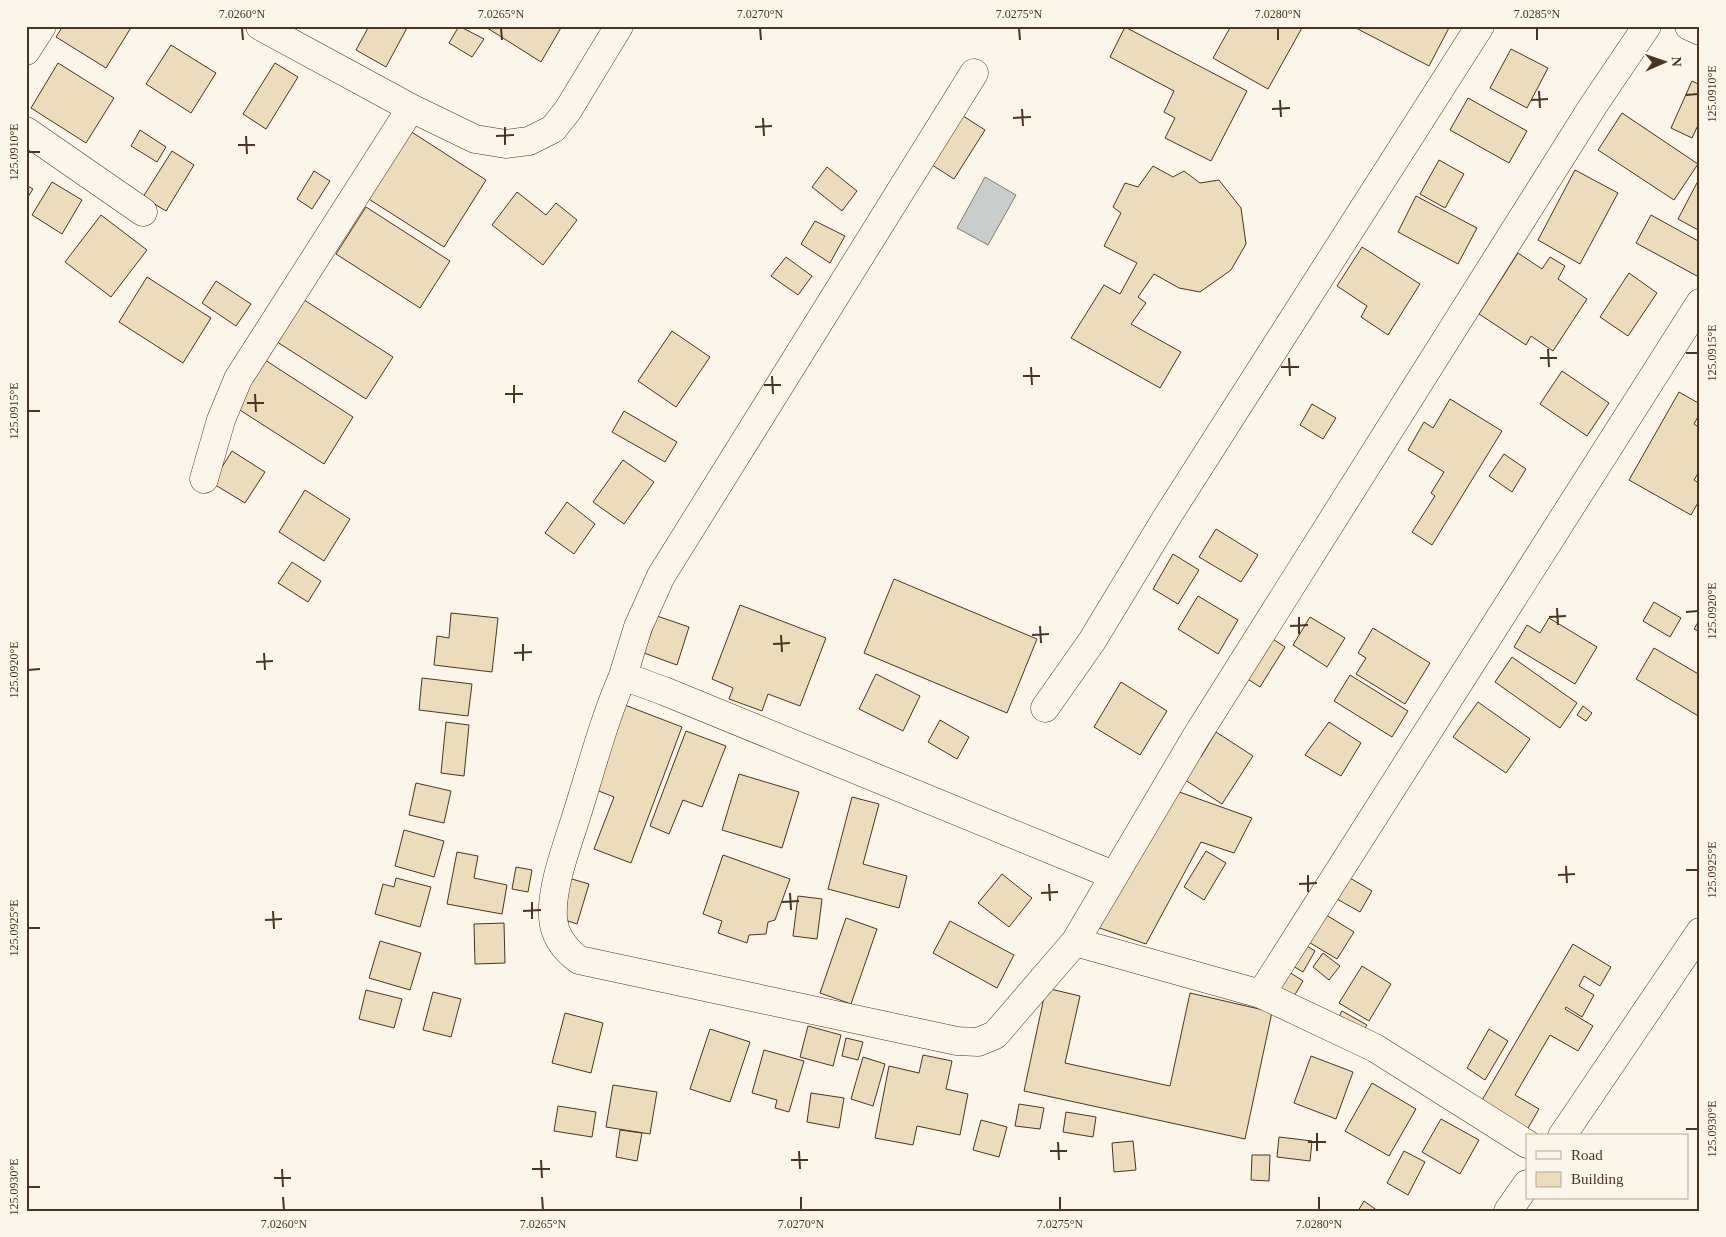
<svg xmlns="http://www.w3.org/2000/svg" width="1726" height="1237" viewBox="0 0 1726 1237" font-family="'Times New Roman',serif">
	<rect width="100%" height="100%" fill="#fbf6e9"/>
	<path fill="#c9cecd" stroke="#887966" d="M985 177 1016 195 988 245 957 228Z"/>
	<path fill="#ecdcbc" stroke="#4a3520" d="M63 26H132L106 68 56 37Z
		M369 26H408L386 67 356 50Z
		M459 26 484 39 472 57 449 43Z
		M484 26H562L541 62Z
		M1231 26H1303L1268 89 1213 58Z
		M1352 26H1450L1429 66Z
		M1125 27 1247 91 1211 161 1165 138 1175 118 1164 112 1174 91 1110 57Z
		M171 45 216 73 191 113 146 84Z
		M1511 49 1548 68 1527 108 1490 88Z
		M58 63 114 98 86 143 31 108Z
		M275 63 298 77 266 129 243 114Z
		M1692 81 1700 85V121L1692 138 1671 128Z
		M1468 98 1527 131 1509 163 1450 130Z
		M1622 113 1698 164 1674 200 1598 150Z
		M960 114 985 130 954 179 929 163Z
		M407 129 486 180 444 247 364 196Z
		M140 130 166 147 157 162 131 146Z
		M172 151 194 165 166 211 143 197Z
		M1439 160 1464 174 1445 208 1420 194Z
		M1153 166 1173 177 1184 171 1200 183 1219 180 1241 208 1246 244 1231 270 1200 292 1179 288 1154 274 1138 297 1146 303 1131 324 1181 352 1160 388 1071 338 1104 285 1120 294 1137 263 1104 246 1121 213 1113 207 1125 183 1138 187Z
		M827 167 857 191 842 211 812 187Z
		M1575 170 1618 193 1580 264 1538 240Z
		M314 171 330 181 312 209 297 199Z
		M1699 179 1700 180V231L1678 219Z
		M52 182 82 200 62 234 32 215Z
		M26 185 33 189 26 200Z
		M517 192 546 215 556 203 577 220 543 265 492 225Z
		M1416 196 1477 228 1458 264 1398 232Z
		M366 207 450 261 420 308 336 254Z
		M101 215 147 250 111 297 65 262Z
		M1651 215 1700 242V270L1697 276 1636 243Z
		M815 221 845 236 830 263 801 244Z
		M1362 247 1420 284 1388 335 1361 317 1367 306 1337 286Z
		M1518 253 1542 269 1550 257 1565 266 1558 279 1587 299 1553 351 1531 336 1526 345 1479 314Z
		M786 257 812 276 798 295 771 276Z
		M1629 273 1657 293 1628 336 1600 317Z
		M147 277 211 318 183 363 119 322Z
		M216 281 251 304 236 326 202 303Z
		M298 296 393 357 366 399 271 338Z
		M672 331 710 357 676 407 638 381Z
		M262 358 353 417 324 464 232 405Z
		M1562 371 1609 403 1587 436 1540 404Z
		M1679 392 1700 404V413L1694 424 1700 428V470L1694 480 1700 484V499L1691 515 1629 480Z
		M1450 399 1502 431 1432 545 1412 532 1435 496 1431 493 1444 472 1408 450 1424 422 1433 428Z
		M1312 404 1336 418 1323 439 1300 425Z
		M624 411 677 442 665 462 612 432Z
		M232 451 265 472 245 503 212 483Z
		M1504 454 1526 469 1512 492 1489 476Z
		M623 460 654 482 624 524 593 502Z
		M305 490 350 519 324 561 279 532Z
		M567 502 595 524 574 554 545 533Z
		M1216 529 1258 555 1241 582 1199 557Z
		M1173 554 1199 570 1178 604 1153 589Z
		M292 562 321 581 308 602 278 583Z
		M894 579 1037 639 1007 713 864 653Z
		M1198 596 1238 620 1218 654 1178 629Z
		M1654 602 1681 618 1670 637 1643 621Z
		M740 605 826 638 800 706 768 694 762 711 729 699 733 688 712 679Z
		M451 613 498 618 492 672 434 665 437 636 449 638Z
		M657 616 689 627 677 665 644 653Z
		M1310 617 1345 638 1327 667 1293 645Z
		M1549 618 1597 647 1575 684 1514 647 1527 625 1540 633Z
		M1700 619V632L1694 629Z
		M1373 628 1430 663 1405 704 1356 674 1366 658 1358 653Z
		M1265 634 1285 647 1260 687 1240 674Z
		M1654 648 1700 675V717L1636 679Z
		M1512 657 1577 703 1560 728 1495 682Z
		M876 674 920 696 903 731 859 709Z
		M1350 675 1408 711 1392 737 1334 701Z
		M422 678 472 684 468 716 419 710Z
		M1121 682 1167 711 1140 755 1094 727Z
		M617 702 682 727 631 863 594 849 614 797 586 786Z
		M1478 702 1530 739 1506 773 1453 737Z
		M1583 706 1592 713 1586 721 1577 715Z
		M940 720 969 737 957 759 928 742Z
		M446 722 469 725 464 776 441 773Z
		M1329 722 1361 743 1341 776 1305 755Z
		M686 731 726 746 702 807 683 800 669 834 650 826Z
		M1216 732 1253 756 1222 804 1176 774 1191 751 1201 757Z
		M739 774 799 792 782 848 722 830Z
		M416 783 451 791 444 823 409 815Z
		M1171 789 1252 818 1234 853 1201 842 1146 944 1088 924Z
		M852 797 879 804 863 864 907 876 899 908 828 889Z
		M404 830 444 841 434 877 395 866Z
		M1206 851 1226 863 1204 900 1184 887Z
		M457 852 478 856 474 878 507 885 502 914 447 904Z
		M723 855 790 879 775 920 768 922 766 934 749 935 747 943 718 933 722 921 703 914Z
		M516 867 532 870 528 892 512 889Z
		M1002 874 1032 898 1009 927 978 903Z
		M565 877 589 884 577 924 553 916Z
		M396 878 431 887 420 927 375 914 383 884 394 887Z
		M1350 878 1372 891 1360 912 1337 899Z
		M798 896 822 899 817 939 793 936Z
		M1318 910 1354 932 1337 959 1302 938Z
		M846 918 877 929 851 1004 820 993Z
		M950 921 1014 955 997 988 933 953Z
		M504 923 505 963 475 964 474 924Z
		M380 941 421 953 410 990 369 978Z
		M1299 941 1315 951 1303 972 1286 962Z
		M1573 944 1611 967 1600 986 1584 976 1579 986 1594 995 1582 1017 1566 1007 1565 1009 1593 1026 1578 1051 1550 1035 1515 1095 1539 1109 1524 1135 1478 1107Z
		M1323 953 1340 966 1329 980 1313 967Z
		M1362 966 1391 984 1369 1021 1339 1003Z
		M1286 970 1303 981 1293 998 1275 987Z
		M1046 988 1080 996 1065 1063 1170 1086 1190 993 1272 1012 1245 1139 1024 1091Z
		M366 990 402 999 394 1028 359 1019Z
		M433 992 461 999 451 1037 423 1030Z
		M1342 1011 1367 1025 1358 1039 1335 1024Z
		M565 1013 603 1023 591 1073 552 1063Z
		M808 1026 841 1035 833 1066 800 1057Z
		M710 1029 750 1042 730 1102 690 1089Z
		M1489 1029 1508 1041 1485 1080 1467 1068Z
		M846 1038 863 1042 858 1060 842 1056Z
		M764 1050 804 1061 789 1112 775 1108 777 1100 752 1093Z
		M923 1055 952 1061 946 1089 968 1094 960 1135 917 1126 913 1145 875 1138 889 1066 919 1073Z
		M1311 1056 1353 1072 1336 1119 1294 1103Z
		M863 1057 885 1064 873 1106 851 1099Z
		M1372 1083 1416 1109 1389 1156 1345 1131Z
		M613 1085 657 1092 650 1134 606 1127Z
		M811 1093 844 1098 839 1128 807 1122Z
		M1019 1104 1044 1108 1040 1129 1015 1126Z
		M558 1106 596 1112 592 1137 554 1131Z
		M1066 1112 1096 1117 1093 1137 1063 1132Z
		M1441 1119 1479 1140 1460 1174 1422 1152Z
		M981 1120 1007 1127 999 1157 973 1150Z
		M620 1130 642 1133 637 1161 616 1157Z
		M1279 1137 1312 1141 1310 1161 1277 1157Z
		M1133 1141 1136 1170 1114 1172 1112 1143Z
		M1404 1151 1425 1162 1408 1195 1387 1183Z
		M1252 1155H1270L1269 1181 1251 1180Z
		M1364 1201 1378 1211H1358Z"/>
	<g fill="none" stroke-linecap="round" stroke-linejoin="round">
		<defs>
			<path id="street" d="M260 26 411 108 475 139 506 144 529 141 553 129 568 110 619 26
				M26 51 42 26
				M26 131 143 212
				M204 479 221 420 238 379 411 108
				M623 676 638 627 661 576 974 73
				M1045 708 1092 641 1167 517 1480 26
				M1113 875 664 691 623 676C603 722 591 770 576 817 567 846 551 887 553 917 554 936 564 949 579 960L957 1041 978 1042 995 1035 1075 942 1196 737 1593 106 1647 26
				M1075 942 1261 994 1375 1048 1527 1144
				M1261 994 1700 303"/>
			<path id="secondary" d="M1689 26 1700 31
				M1562 1136 1700 932
				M1508 1211 1527 1184"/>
		</defs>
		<use href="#street" stroke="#4a3520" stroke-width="29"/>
		<use href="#secondary" stroke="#4a3520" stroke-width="29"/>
		<use href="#street" stroke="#fbf6e9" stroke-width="28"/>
		<use href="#secondary" stroke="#fbf6e9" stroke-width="28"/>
	</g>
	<path fill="none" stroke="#4a3520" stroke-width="2" d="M242 28 243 40M501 28 502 40M760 28 761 40M1019 28 1020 40M1278 28V40M1537 28V40M1539 91 1540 108M1686 95 1698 94M1280 100 1281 117M1531 100 1548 99M1022 109 1023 126M1272 109 1290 108M763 118 764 136M1013 118 1031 117M505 127V145M755 127 772 126M246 136 247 154M496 136 514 135M238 145H255M28 152H40M1548 349 1549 367M1686 353H1698M1289 358 1290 376M1540 358H1557M1031 367 1032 385M1281 367H1299M772 376 773 394M1023 376H1040M514 385V403M764 385H781M255 394 256 412M505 394H523M247 403H264M28 411H40M1557 608 1558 625M1686 612 1698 611M1299 617V634M1549 617 1566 616M1040 626 1041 643M1290 626 1308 625M781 635 782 652M1032 635 1049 634M523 644V661M773 644 790 643M264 653 265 670M514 653 532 652M256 662 273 661M28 670 40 669M1566 866 1567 883M1686 870H1698M1308 875V892M1558 875 1575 874M1049 884 1050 901M1299 884 1317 883M790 893 791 910M1041 893 1058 892M532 902V919M782 902 799 901M273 911 274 929M523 911 541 910M265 920 282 919M28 928H40M1686 1129H1698M1317 1133V1151M1058 1142 1059 1160M1308 1142H1326M799 1151 800 1169M1050 1151H1067M541 1160 542 1178M791 1160H808M282 1169 283 1187M532 1169H550M274 1178H291M28 1187H40M283 1197 284 1210M542 1197 543 1210M801 1197V1210M1060 1197V1210M1319 1197V1210"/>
	<rect width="1726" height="1237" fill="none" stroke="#fbf6e9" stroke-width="55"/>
	<rect x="1526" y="1134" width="162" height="65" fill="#fbf6e9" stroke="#b4a999"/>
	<rect x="1536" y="1151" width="25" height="8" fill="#fbf6e9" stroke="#b4a999"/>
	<text x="1571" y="1160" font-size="15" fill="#4a3520">Road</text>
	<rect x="1536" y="1172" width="25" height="15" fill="#ecdcbc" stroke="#b4a999"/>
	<text x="1571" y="1184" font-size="15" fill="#4a3520">Building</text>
	<g transform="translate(1664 62) rotate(88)" stroke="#fbf6e9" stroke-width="4" paint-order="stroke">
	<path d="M0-4L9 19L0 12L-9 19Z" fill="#4a3520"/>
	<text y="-8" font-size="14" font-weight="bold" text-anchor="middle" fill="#4a3520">N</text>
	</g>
	<rect x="28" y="28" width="1670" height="1182" fill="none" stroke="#4a3520" stroke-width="2"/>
	<g font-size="12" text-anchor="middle" fill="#4a3520">
		<text x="242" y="18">7.0260°N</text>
		<text x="501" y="18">7.0265°N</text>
		<text x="760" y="18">7.0270°N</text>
		<text x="1019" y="18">7.0275°N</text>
		<text x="1278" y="18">7.0280°N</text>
		<text x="1537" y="18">7.0285°N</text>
		<text transform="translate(1712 94) rotate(-90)" y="4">125.0910°E</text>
		<text transform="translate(14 152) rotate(-90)" y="4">125.0910°E</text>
		<text transform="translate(1712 353) rotate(-90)" y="4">125.0915°E</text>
		<text transform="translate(14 411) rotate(-90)" y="4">125.0915°E</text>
		<text transform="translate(1712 611) rotate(-90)" y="4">125.0920°E</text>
		<text transform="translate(14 670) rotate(-90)" y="4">125.0920°E</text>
		<text transform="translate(1712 870) rotate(-90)" y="4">125.0925°E</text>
		<text transform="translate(14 928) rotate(-90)" y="4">125.0925°E</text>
		<text transform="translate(1712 1129) rotate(-90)" y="4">125.0930°E</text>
		<text transform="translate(14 1187) rotate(-90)" y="4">125.0930°E</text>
		<text x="284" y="1228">7.0260°N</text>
		<text x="543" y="1228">7.0265°N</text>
		<text x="801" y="1228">7.0270°N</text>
		<text x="1060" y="1228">7.0275°N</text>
		<text x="1319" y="1228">7.0280°N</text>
	</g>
</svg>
